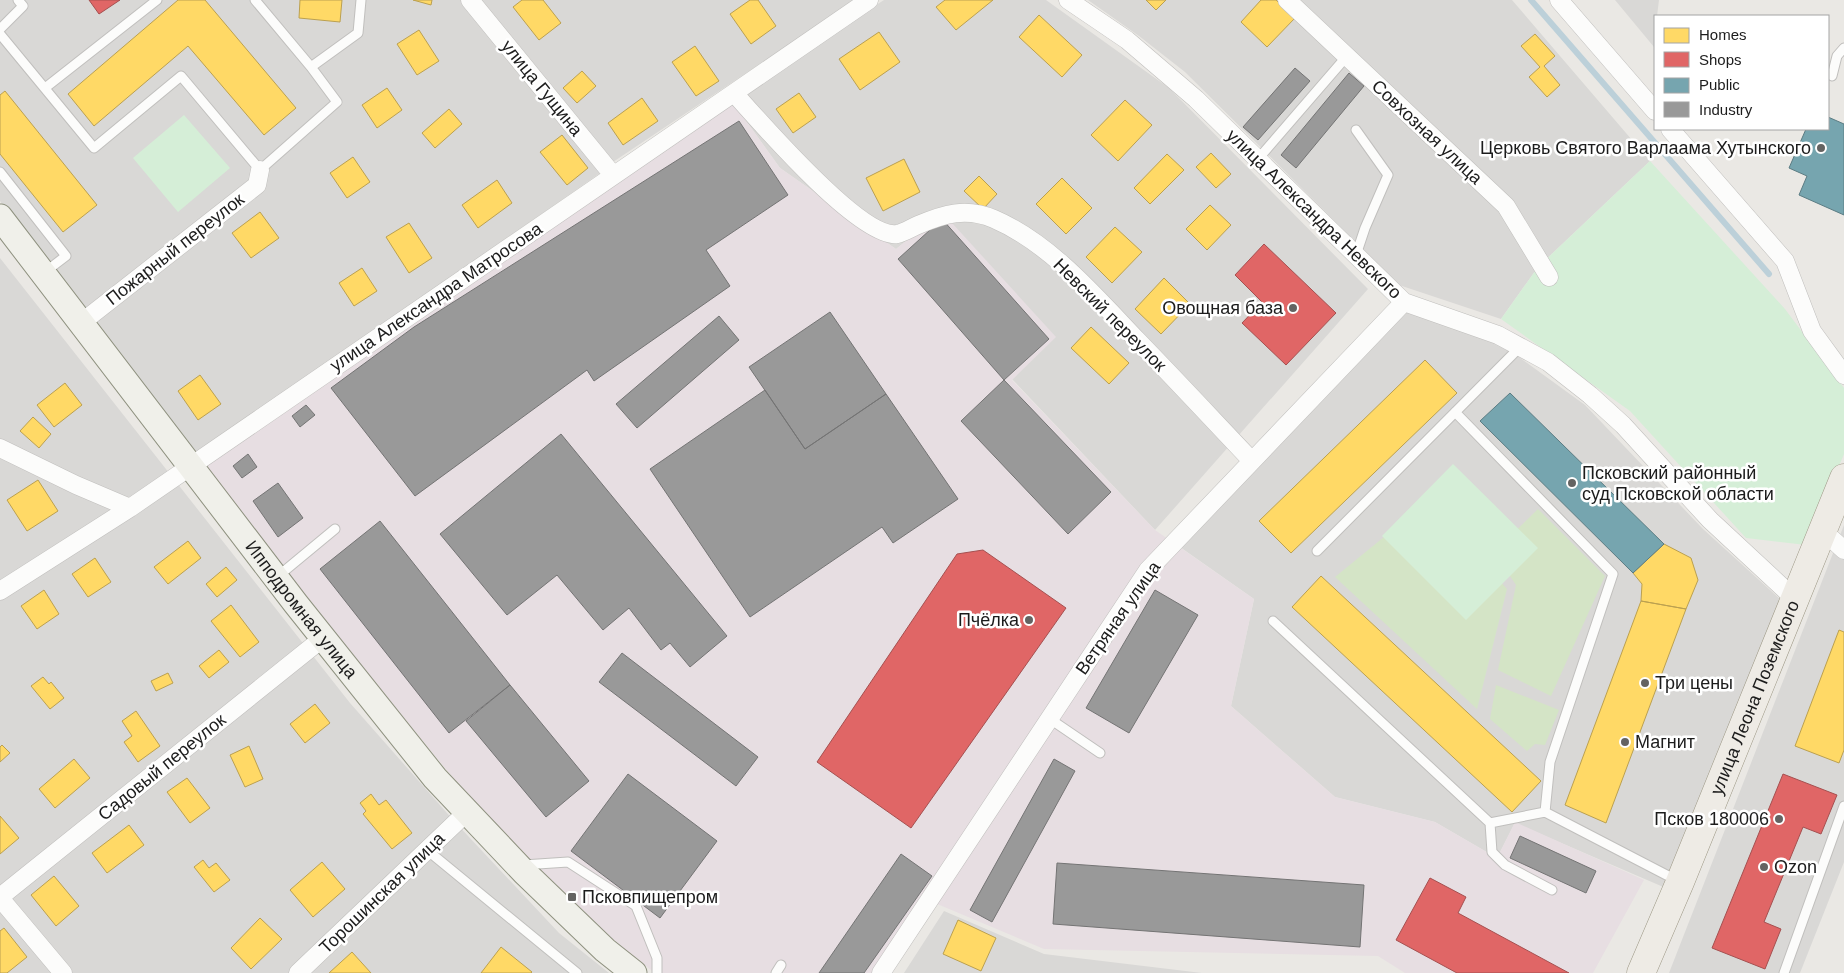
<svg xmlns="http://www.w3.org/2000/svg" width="1844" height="973" viewBox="0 0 1844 973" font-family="Helvetica,sans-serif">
	<rect width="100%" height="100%" fill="#eae8e4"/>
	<path fill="#d9d8d6" d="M0 0H463L603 171 193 457 94 328 0 201Z
		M479 0H855L613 162Z
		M884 0H1046L1169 88 1368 289 1155 530 1012 379 942 212 896 249 780 168 731 100Z
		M1088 0H1512L1650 161 1538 267 1501 319 1399 285 1185 72 1139 36Z
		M1615 0H1659L1657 16H1655L1654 47Z
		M0 258 350 703 454 821 559 933 609 973H0Z
		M1408 307 1498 342 1585 405 1703 529 1781 600 1668 889 1515 823 1497 858 1435 822 1335 797 1231 706 1254 599 1180 547Z
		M1844 525V862L1800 973H1669Z
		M944 911 1044 954 1202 973H904Z"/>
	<path fill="#e7dee2" d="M731 100 780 168 896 249 942 212 1056 337 1012 380 1155 530 1254 599 1231 706 1335 797 1435 822 1497 858 1515 822 1644 880 1593 973H1405L1378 956 1044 949 923 898 873 973H655L610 938 516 853 439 761 202 468Z"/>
	<path fill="#d4e4c6" d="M1428 501 1507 589 1477 709 1335 577Z
		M1538 509 1605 576 1551 696 1498 670 1516 585 1494 552Z
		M1496 685 1559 710 1545 745 1535 744 1527 751 1490 719Z"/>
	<path fill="#d5eed7" d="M184 115 230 168 178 212 133 158Z
		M1650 161 1785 309 1844 388V454L1806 545 1746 538 1630 411 1501 319 1538 267Z
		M1453 464 1538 548 1466 620 1382 536Z"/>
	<path fill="#ffd966" stroke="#bba050" d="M178 0H205L296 108 264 135 188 46 94 126 68 94Z
		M300 0H342L340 22 299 18Z
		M413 0H432L431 5Z
		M522 0H543L561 23 539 40 513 7Z
		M750 0H758L776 26 751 44 730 14Z
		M945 0H993L956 30 936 7Z
		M1146 0H1166L1156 10Z
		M1261 0H1276L1295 18 1267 47 1241 22Z
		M1039 15 1082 55 1062 77 1019 37Z
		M419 30 439 61 417 75 397 44Z
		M879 32 900 62 860 90 839 59Z
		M1535 34 1555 56 1544 66 1560 85 1547 97 1529 77 1540 67 1521 46Z
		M695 46 719 81 696 96 672 62Z
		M582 71 596 86 577 103 563 88Z
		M387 88 402 110 377 128 362 105Z
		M5 91 97 205 63 232 0 154V95Z
		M799 93 816 117 793 133 776 109Z
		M642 98 658 121 623 145 608 123Z
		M1125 100 1152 125 1118 161 1091 135Z
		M449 109 462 124 435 148 422 133Z
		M562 135 588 168 567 185 540 152Z
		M1211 153 1231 174 1216 188 1196 167Z
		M1167 154 1184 170 1150 204 1134 188Z
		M353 157 370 182 347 198 330 173Z
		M904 159 920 192 883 211 866 178Z
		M979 176 997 194 983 209 964 191Z
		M1062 178 1092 208 1066 234 1036 204Z
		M497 180 512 203 478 228 462 205Z
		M1210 205 1231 225 1207 250 1186 229Z
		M260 212 279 238 251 258 232 233Z
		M409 223 432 258 409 273 386 237Z
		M1115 227 1142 252 1112 283 1086 257Z
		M362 268 377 291 354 306 339 283Z
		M1164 278 1190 304 1161 334 1135 309Z
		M1091 327 1129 363 1109 384 1071 348Z
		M1425 360 1457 393 1291 553 1259 521Z
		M200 375 221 404 198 420 178 391Z
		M65 383 82 405 54 427 37 405Z
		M33 417 51 434 39 448 20 431Z
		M38 480 58 511 27 531 7 500Z
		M188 541 201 558 168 584 154 567Z
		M1664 544 1691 558 1698 580 1686 609 1641 601 1642 584 1633 573Z
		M95 558 111 582 88 597 72 574Z
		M226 567 237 580 217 597 206 584Z
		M1321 576 1541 781 1512 812 1292 607Z
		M44 590 59 614 37 629 21 606Z
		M1641 601 1686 609 1606 823 1565 805Z
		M231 605 259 642 240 657 211 621Z
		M1839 630 1844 632V750L1839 763 1795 746Z
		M219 650 229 662 209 678 199 666Z
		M168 673 173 683 156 691 151 681Z
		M43 677 49 684 51 682 64 698 50 709 31 686Z
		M315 704 330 723 305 743 290 724Z
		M136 711 160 746 138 762 124 742 132 736 122 721Z
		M2 745 10 753 0 762V747Z
		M249 746 263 779 245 787 230 755Z
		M74 759 90 778 55 808 39 789Z
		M187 778 210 808 190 823 167 792Z
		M371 794 379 805 386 800 412 833 392 849 363 814 366 811 360 803Z
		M0 816 19 838 0 854Z
		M129 825 144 845 107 873 92 853Z
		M203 860 209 868 216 863 230 880 214 892 194 867Z
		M322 862 345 889 313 917 290 890Z
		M54 876 79 906 56 926 31 895Z
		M260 918 282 939 251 969 231 948Z
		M958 920 996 938 981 971 943 954Z
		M4 928 27 957 7 973H0V931Z
		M501 947 532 972 531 973H481Z
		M352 952 371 973H329Z"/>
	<path fill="#e06666" stroke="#a55050" d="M89 0H120L99 14Z
		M1264 244 1336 313 1286 365 1242 323 1262 302 1235 275Z
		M983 550 1066 608 911 828 817 762 957 554Z
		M1783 774 1837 795 1821 834 1803 827 1764 922 1781 929 1765 969 1712 948Z
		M1430 878 1466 897 1458 913 1569 973H1457L1396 940Z"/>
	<path fill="#76a5af" stroke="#5b7c83" d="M1828 117 1844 124V215L1799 195 1807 176 1789 168 1806 129H1828Z
		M1510 393 1664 544 1633 573 1480 421Z"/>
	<path fill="#999" stroke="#747474" d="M1295 68 1310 81 1258 140 1243 127Z
		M1349 73 1364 86 1296 168 1281 155Z
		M739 121 788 195 706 250 730 286 594 381 587 370 415 496 331 388 414 327Z
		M942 219 1049 339 1004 380 898 259Z
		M830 312 886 394 805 449 749 367Z
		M719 316 739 340 637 428 616 404Z
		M1004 380 1111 492 1068 534 961 421Z
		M765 390 805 449 886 394 958 499 893 543 882 527 750 617 650 469Z
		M306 405 315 415 300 427 292 416Z
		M561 434 727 636 690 667 670 643 661 650 629 608 603 630 557 575 507 615 440 534Z
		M248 454 257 467 242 478 233 466Z
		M278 483 303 518 278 537 253 501Z
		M380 521 510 685 449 733 320 569Z
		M1155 590 1198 615 1129 733 1086 708Z
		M622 653 758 757 736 786 599 682Z
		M510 685 589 781 546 817 466 721Z
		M1054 759 1075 771 992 922 970 910Z
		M628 774 717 841 660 918 571 851Z
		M1520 836 1596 871 1586 893 1510 858Z
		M901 854 932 876 864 973H819Z
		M1057 863 1364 885 1360 947 1053 924Z"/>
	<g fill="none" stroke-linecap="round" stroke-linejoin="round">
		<path stroke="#bcd0d9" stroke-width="6" d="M1531 0 1769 274"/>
		<defs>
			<path id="lane" d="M255 0 311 67 358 33 361 0
				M0 29 23 6 18 0
				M0 34 94 148 181 76 260 170 337 102 311 67
				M1832 76 1837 56 1844 48
				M45 88 157 0
				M1356 130 1388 175 1365 228 1356 255
				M1258 159 1347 56
				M0 172 66 256 45 272
				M1455 412 1613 574 1550 762 1545 812 1678 881
				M1317 551 1520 347
				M277 577 335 529
				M1273 621 1490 823 1545 812
				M1050 719 1100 753
				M1490 823 1492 852 1505 865 1552 890
				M427 850 577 973
				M523 865 568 862 636 906 657 958V973
				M776 973 781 965
				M1784 973 1844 806"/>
			<path id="street" d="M470 0 613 175
				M1068 0 1127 40 1196 99 1404 302 1498 335 1548 362 1590 395 1623 425 1710 520 1795 599
				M1287 0 1506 206 1549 277
				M1559 0 1655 111
				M734 93C759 121 861 239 897 234 903 233 911 228 918 225 944 214 966 207 994 219 1050 243 1096 297 1137 340 1176 380 1214 421 1252 461
				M1670 129 1785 261 1812 331 1844 375
				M81 323 257 185 260 170
				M0 448 76 485 130 508
				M1823 531 1844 550
				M0 591 130 508 869 0
				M0 897 323 638
				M0 898 63 973
				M298 973 467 812
				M881 973 1148 570 1404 302"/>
			<g id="secondary">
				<path id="s1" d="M0 217 296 604 435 778 524 872 605 950 634 973"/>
			</g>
			<g id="primary">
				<path id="s2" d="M1641 973 1680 882 1844 478"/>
			</g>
		</defs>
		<use href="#lane" stroke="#c0bfbd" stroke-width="11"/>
		<use href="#street" stroke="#c0bfbd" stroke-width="19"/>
		<use href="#secondary" stroke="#8e917f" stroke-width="27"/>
		<use href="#primary" stroke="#9c9784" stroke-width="29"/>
		<use href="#lane" stroke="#fcfcfb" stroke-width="9"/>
		<use href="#street" stroke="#fcfcfb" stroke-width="18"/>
		<use href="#secondary" stroke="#f0f0ea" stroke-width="25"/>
		<use href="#primary" stroke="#eeebe5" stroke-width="28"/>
	</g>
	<g fill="#646362" stroke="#fff" stroke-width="2">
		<circle cx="1821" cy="148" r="5"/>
		<circle cx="1293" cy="308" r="5"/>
		<circle cx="1572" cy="483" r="5"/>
		<circle cx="1029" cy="620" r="5"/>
		<circle cx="1645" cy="683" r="5"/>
		<circle cx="1625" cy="742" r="5"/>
		<circle cx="1779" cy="819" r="5"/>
		<circle cx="1764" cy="867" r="5"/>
		<rect x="567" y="892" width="10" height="10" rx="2.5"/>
	</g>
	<g text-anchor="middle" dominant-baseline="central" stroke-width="5" stroke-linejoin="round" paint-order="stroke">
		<g font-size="18" fill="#1c1c1c" stroke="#fff">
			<text transform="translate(542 88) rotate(51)">улица Гущина</text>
			<text transform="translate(1427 132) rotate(43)">Совхозная улица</text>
			<text transform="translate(1314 214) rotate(44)">улица Александра Невского</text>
			<text transform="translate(175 249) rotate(-38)">Пожарный переулок</text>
			<text transform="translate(436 297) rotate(-34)">улица Александра Матросова</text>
			<text transform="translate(1110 315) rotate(45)">Невский переулок</text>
			<text stroke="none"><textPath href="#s1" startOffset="495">Ипподромная улица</textPath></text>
			<text transform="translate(1118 618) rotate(-55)">Ветряная улица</text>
			<text stroke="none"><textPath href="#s2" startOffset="298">улица Леона Поземского</textPath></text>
			<text transform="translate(162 767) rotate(-39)">Садовый переулок</text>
			<text transform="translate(382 893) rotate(-44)">Торошинская улица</text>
		</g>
		<g font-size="18" fill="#1c1c1c" stroke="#fff" text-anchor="start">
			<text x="1811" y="148" text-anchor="end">Церковь Святого Варлаама Хутынского</text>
			<text x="1283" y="308" text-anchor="end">Овощная база</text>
			<text x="1582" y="473">Псковский районный<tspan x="1582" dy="21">суд Псковской области</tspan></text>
			<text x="1019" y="620" text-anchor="end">Пчёлка</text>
			<text x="1655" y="683">Три цены</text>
			<text x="1635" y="742">Магнит</text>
			<text x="1769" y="819" text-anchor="end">Псков 180006</text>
			<text x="1774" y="867">Ozon</text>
			<text x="582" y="897">Псковпищепром</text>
		</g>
	</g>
	<rect x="1654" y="15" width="175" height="115" fill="#ffffff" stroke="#a4a4a4"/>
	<rect x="1664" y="28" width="25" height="15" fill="#ffd966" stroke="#a4a4a4"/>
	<text x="1699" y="40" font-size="15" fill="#1c1c1c">Homes</text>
	<rect x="1664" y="52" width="25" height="15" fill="#e06666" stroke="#a4a4a4"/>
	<text x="1699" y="65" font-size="15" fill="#1c1c1c">Shops</text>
	<rect x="1664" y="78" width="25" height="15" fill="#76a5af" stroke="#a4a4a4"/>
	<text x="1699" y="90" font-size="15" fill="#1c1c1c">Public</text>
	<rect x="1664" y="102" width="25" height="15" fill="#999999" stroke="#a4a4a4"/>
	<text x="1699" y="115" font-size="15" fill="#1c1c1c">Industry</text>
</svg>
